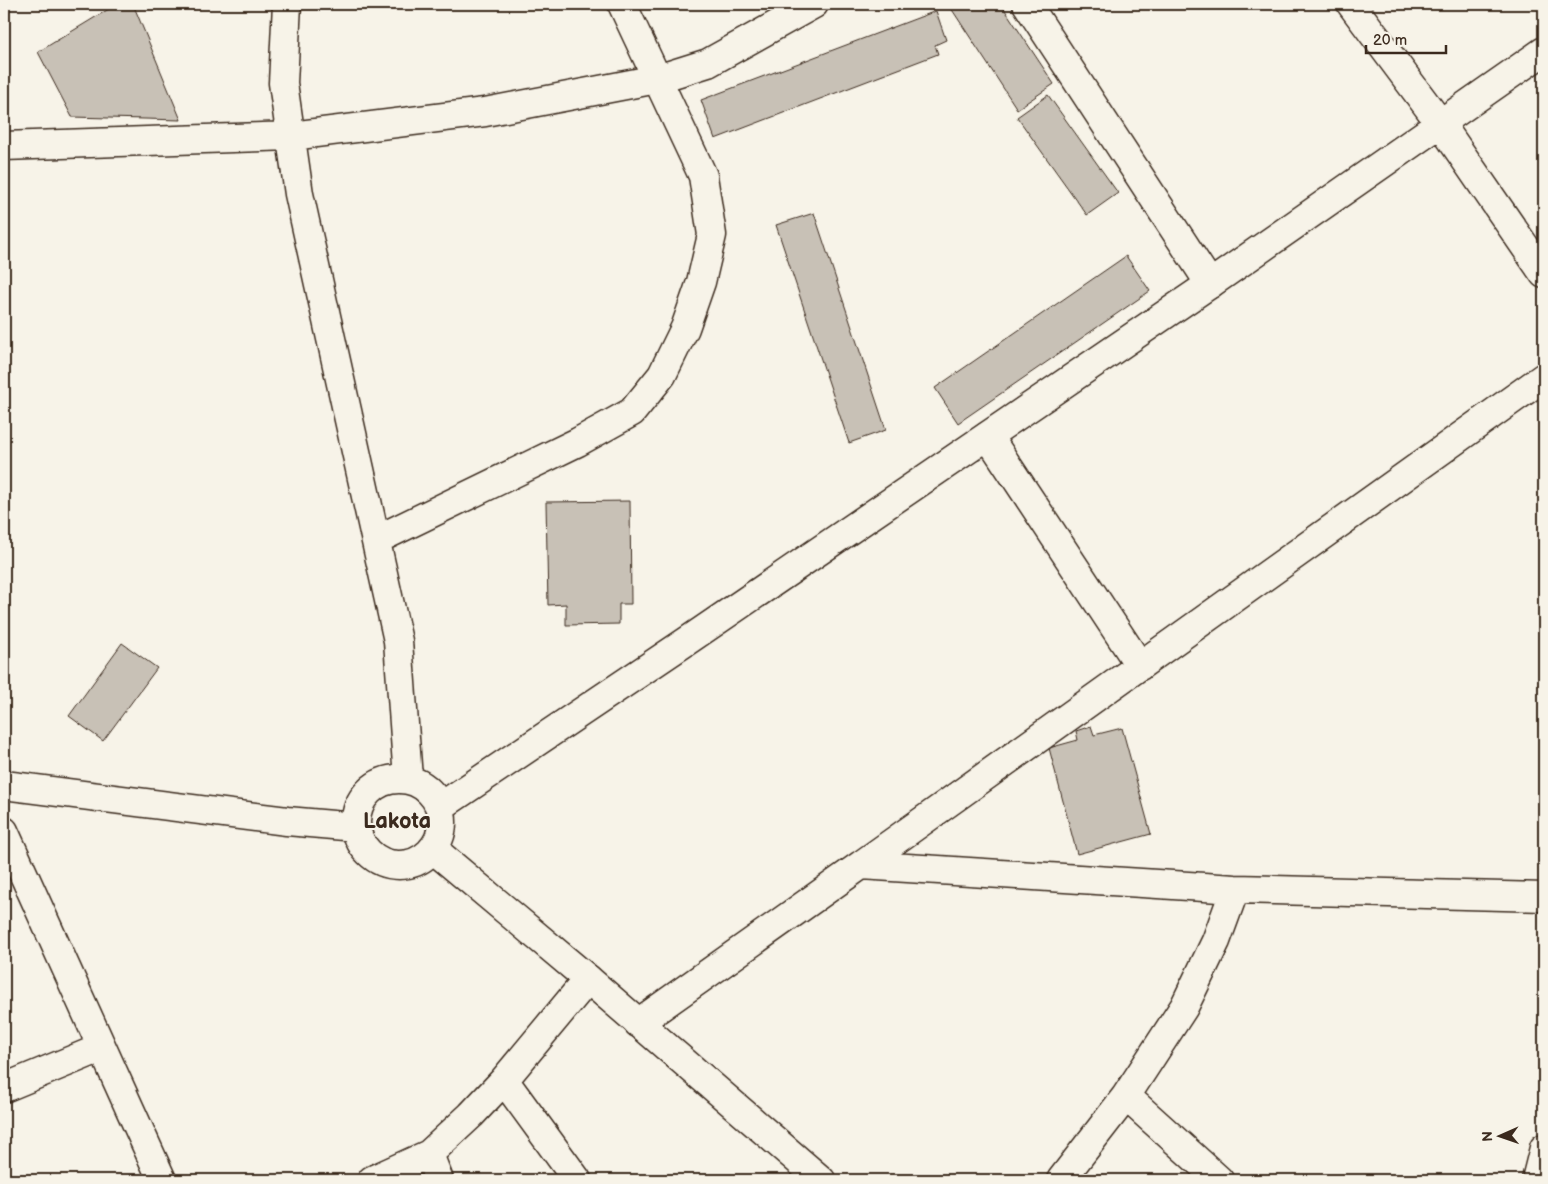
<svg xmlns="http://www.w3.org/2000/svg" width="1548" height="1184" viewBox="0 0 1548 1184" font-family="'Balsamiq Sans',sans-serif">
	<rect width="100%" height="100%" fill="#f7f3e8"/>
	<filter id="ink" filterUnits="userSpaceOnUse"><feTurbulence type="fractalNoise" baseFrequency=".02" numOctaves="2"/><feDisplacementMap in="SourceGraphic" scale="10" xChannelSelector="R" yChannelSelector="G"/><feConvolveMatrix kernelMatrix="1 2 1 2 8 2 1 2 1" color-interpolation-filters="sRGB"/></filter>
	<g filter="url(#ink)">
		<path fill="#c8c1b6" stroke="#3b2a1e" d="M117 4H133L181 120 72 117 38 52Z
			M950 4H1001L1054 84 1017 109 949 5Z
			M936 11 946 40 935 45 938 54 715 139 701 100Z
			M1048 95 1118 193 1087 215 1017 117Z
			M814 213 886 430 849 443 776 225Z
			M1126 256 1150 291 958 423 935 388Z
			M630 501 631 604H619V624L566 625V604L548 605 546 502Z
			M122 643 157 668 103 741 69 716Z
			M1091 726 1094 735 1122 728 1151 834 1077 854 1049 748 1078 740 1076 731Z"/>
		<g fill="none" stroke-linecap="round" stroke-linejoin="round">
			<defs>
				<path id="minor" d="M287 4 283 83 299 194 398 641 408 779
					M1027 4 1210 284
					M1351 4 1440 123 1544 274
					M4 146 291 136 485 112 657 79 708 63 814 4
					M988 436 1140 666
					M376 540 578 442 632 412 662 375 685 328 701 282 712 235 703 176 622 4
					M4 831 162 1180
					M861 865 1544 377
					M638 1023 861 865 1235 889 1544 897
					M504 1080 577 1180
					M4 1088 101 1048
					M1126 1096 1219 1180
					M429 1154 439 1180
					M372 1180 429 1154 471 1115 504 1080 588 979
					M1061 1180 1126 1096 1184 1007 1216 941 1235 889
					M1536 1180 1544 1148"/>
				<path id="major" d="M356 822a43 43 0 1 1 86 0a43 43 0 1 1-86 0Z
					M4 785 287 821 356 827
					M440 807 687 641 1210 284 1544 51
					M433 849 588 979 821 1180"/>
			</defs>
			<use href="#minor" stroke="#3b2a1e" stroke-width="31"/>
			<use href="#major" stroke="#3b2a1e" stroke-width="31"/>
			<use href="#minor" stroke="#f7f3e8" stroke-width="28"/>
			<use href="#major" stroke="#f7f3e8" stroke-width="28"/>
		</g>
	</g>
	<g text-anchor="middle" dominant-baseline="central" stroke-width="4" stroke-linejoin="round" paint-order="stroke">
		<g font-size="22" font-weight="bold" fill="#3b2a1e" stroke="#f7f3e8">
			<text x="397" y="821">Lakota</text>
		</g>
	</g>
	<rect width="1548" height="1184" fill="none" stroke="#f7f3e8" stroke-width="20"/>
	<rect x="10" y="10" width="1528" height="1164" fill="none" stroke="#3b2a1e" stroke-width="2" filter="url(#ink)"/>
	<g transform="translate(1500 1136) rotate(268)" stroke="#f7f3e8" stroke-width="4" paint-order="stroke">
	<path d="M0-4L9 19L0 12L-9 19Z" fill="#3b2a1e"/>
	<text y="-8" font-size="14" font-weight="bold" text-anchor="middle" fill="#3b2a1e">N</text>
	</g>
	<path d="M1366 45v8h80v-8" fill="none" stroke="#3b2a1e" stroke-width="2.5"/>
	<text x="1373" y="45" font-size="15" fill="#3b2a1e" stroke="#f7f3e8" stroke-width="4" paint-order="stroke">20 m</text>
</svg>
